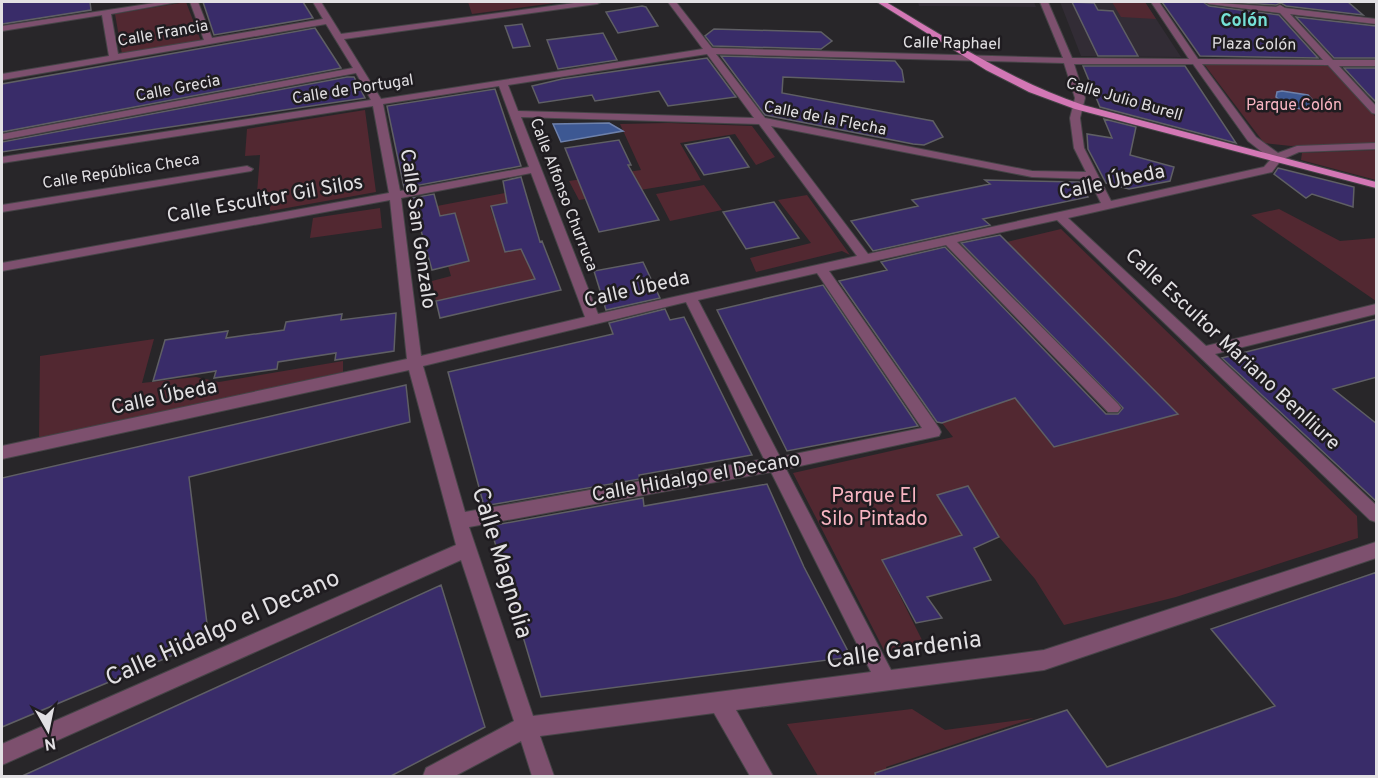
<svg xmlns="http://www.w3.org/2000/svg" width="1378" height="778" viewBox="0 0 1378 778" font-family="Overpass,sans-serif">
	<rect width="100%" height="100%" fill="#282629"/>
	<path fill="#322c35" d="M918 2H1034L1036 7 919 6Z
		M1060 2H1145L1181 57 1081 56Z"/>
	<path fill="#522831" d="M186 2 201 41 122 54 115 14Z
		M468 2H562L472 14Z
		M1112 2H1145L1156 19 1121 17Z
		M1204 64 1328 66 1376 117V143L1291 146 1264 143Z
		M365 110 376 192 270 211V203L256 206 260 155 245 156 247 129Z
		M668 123 752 126 775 157 756 165 735 134 680 143 701 180 579 200 569 181 641 170 620 124Z
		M1376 150V180L1301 160 1302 153Z
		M704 185 722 210 670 221 656 194Z
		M505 193 507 203 490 207 494 219 505 217 501 237 505 252 521 249 527 260 548 255 555 274 436 301 432 281 451 276 448 266 469 261 440 216 437 206Z
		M807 195 850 255 842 251 756 272 750 258 811 243 778 200Z
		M380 208 382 228 310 238 313 218Z
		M1279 209 1340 241 1376 238V301L1251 215Z
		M1061 229 1357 516 1358 538 1176 597 1064 625 1035 579 999 537 968 486 937 495 962 535 882 560 925 646 885 652 793 473 953 437 942 423 1015 398 1054 447 1177 414 1007 242Z
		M154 339 142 383 196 377 219 382 343 361V372L39 439 40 356Z
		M912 709 945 730 1034 718 886 767 889 776H818L787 724Z"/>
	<path fill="#3d5893" stroke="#6e81ab" stroke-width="1.5" d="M1282 91 1308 95 1317 105C1306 114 1285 107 1276 97L1277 92Z
		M609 123 623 131 561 142 553 124Z"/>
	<path fill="#392c69" stroke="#5f5f64" stroke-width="1.5" d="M2 2H90L91 10 2 24Z
		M203 2H303L313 18 214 35Z
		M1072 2 1094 3 1098 10 1113 11 1138 56H1098Z
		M1162 2H1203L1209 6 1279 15 1318 58 1200 56Z
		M1230 2H1348L1363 15 1286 6 1281 3 1276 5Z
		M642 6 646 7 658 26 618 33 606 12Z
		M1296 17 1376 26 1377 58H1334Z
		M522 24 530 46 513 48 505 26Z
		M315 28 341 68 2 132V84Z
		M714 29 821 32 832 41 821 49 713 46 705 36Z
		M603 33 617 60 558 69 547 40Z
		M721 56 895 61 902 70 904 82 783 77 782 93 933 121 943 137 924 145 913 144 765 115Z
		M707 58 736 97 668 106 659 91 595 101 592 95 539 103 532 86 562 79Z
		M1083 66H1185L1236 143 1100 107Z
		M1344 68H1377V103L1367 93Z
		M347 77H354L365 98 2 152V142Z
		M495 89 521 166 404 188 387 106Z
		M1104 119 1136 127 1130 155 1174 167 1170 181 1129 189 1106 183 1088 149 1087 134 1112 138Z
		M729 137 749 167 704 175 685 145Z
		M619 140 631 165H628L659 220 599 232 565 148Z
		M1278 168 1354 187 1353 207 1312 194 1306 198 1274 174Z
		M521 177 540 242 542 241 561 290 440 318 436 301 535 279 521 249 505 252 491 206 507 203 503 181Z
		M985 180 1080 182 1088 197 983 219 990 225 873 251 851 221 918 206 912 200 990 184Z
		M434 194 440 216 455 213 469 261 432 270 412 198Z
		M774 202 799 238 746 249 723 212Z
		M1000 235 1178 414 1054 447 1015 398 942 423 937 422 839 281 887 270 881 262 945 247 1106 414H1118L1123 408 961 243Z
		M643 262 660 298 606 310 594 271Z
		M823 285 918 426 787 451 717 310Z
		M665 309 670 320 684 317 752 455 639 475 640 479 484 506 448 372 613 334 609 323Z
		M396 313 394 351 335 360 336 353 278 362 277 369 214 378 216 371 153 381 165 340 228 331 226 338 284 330 286 322 342 314 341 320Z
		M1377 319V377L1333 389 1377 424V502L1222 358Z
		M406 385 410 422 189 477 209 640 2 727V478Z
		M767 484 804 567 851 657 541 697 490 526 643 498 644 506Z
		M968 486 999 537 974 548 991 580 927 597 942 618 916 623 882 560 962 535 937 495Z
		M1377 572V777H876L875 773 1067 710 1107 767 1275 706 1211 629Z
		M441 585 485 727 389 777H20Z"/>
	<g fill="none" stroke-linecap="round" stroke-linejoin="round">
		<defs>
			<path id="minor" d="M161 2H178L111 14 118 54 204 40 190 2H198L212 38 323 19 313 2H321L341 34 582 2H601L597 4 344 39 381 99 703 49 668 2H676L712 48 1063 58 1040 2H1048L1072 58 1189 59 1151 2H1159L1198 59 1323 60 1280 13 1209 4 1205 2 1276 7 1280 5 1285 8 1376 19V24L1290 14 1333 60H1376V66H1339L1376 106V114L1372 113 1328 65 1202 64 1256 137 1278 153 1297 146 1376 143V149L1299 152 1281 160 1272 172 1068 218 1206 346 1376 304V314L1215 354 1376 505V522L1370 520 1057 220 957 242 1118 404 1121 408 1118 412H1108L946 245 829 271 939 428 941 432 939 436 786 469 891 670 1044 650 1376 542V558L1044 670 736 710 773 776H750L714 713 540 736 554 776H532L521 741 455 776H423L426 768 514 721 461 560 2 765V744L456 545 409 370 2 459V446L407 359 390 200 2 271V263L389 193 373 106 2 163V157L371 100 356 73 2 140V134L353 68 326 24 2 80V74L109 56 102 15 2 31V26ZM707 54 754 118 518 111 508 85ZM716 54 1064 63 1075 98 1070 118 1074 148 1086 172 1032 171 765 118ZM1074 64H1193L1248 141 1271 159 1264 167 1111 201 1084 148 1080 118 1085 98ZM499 86 529 167 400 191 383 104ZM521 117 759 124 857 256 598 314ZM771 126 1032 177 1089 179 1101 203 868 254ZM531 173 585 317 421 356 401 198ZM817 273 922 428 780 457 698 300ZM686 302 764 459 465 512 423 366ZM771 472 871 672 533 716 469 527Z
				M247 166 253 169 251 171 2 212V205Z"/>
			<path id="major" d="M877 2H886C950 40 1011 81 1083 105L1376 182V188L1075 109 1029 92 986 70Z"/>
		</defs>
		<use href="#minor" stroke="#464447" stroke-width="2"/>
		<use href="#major" stroke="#464447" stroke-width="2"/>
		<use href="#minor" fill="#7d506e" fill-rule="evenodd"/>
		<use href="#major" fill="#d377b5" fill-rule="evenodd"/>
	</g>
	<g text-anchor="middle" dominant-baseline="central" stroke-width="5" stroke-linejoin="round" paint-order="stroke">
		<g font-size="16" fill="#e2e0e3" stroke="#1f1c20">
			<text transform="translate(163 34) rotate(-10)">Calle Francia</text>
			<text transform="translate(952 44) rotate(1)">Calle Raphael</text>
			<text transform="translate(1254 45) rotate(1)">Plaza Colón</text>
			<text transform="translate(178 89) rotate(-11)">Calle Grecia</text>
			<text transform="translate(353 90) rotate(-9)">Calle de Portugal</text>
			<text transform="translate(1124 100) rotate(16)">Calle Julio Burell</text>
			<text transform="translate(825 119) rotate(11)">Calle de la Flecha</text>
			<text transform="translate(121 172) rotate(-9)">Calle República Checa</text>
			<text transform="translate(563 195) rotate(69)">Calle Alfonso Churruca</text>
		</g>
		<g font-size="16" fill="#f8b5c2" stroke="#1f1c20">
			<text x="1294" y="106">Parque Colón</text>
		</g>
		<g font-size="18" font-weight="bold" fill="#75e0d6" stroke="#1f1c20">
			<text x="1244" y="21">Colón</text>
		</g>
		<g font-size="20" fill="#e2e0e3" stroke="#1f1c20">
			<text transform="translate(1112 183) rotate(-12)">Calle Úbeda</text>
			<text transform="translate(265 200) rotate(-10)">Calle Escultor Gil Silos</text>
			<text transform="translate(417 229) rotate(82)">Calle San Gonzalo</text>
			<text transform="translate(637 290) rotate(-13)">Calle Úbeda</text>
			<text transform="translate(1232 350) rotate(43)">Calle Escultor Mariano Benlliure</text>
			<text transform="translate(164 398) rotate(-12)">Calle Úbeda</text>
			<text transform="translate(696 478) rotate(-10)">Calle Hidalgo el Decano</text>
		</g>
		<g font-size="20" fill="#f8b5c2" stroke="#1f1c20">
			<text x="874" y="497">Parque El<tspan x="874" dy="23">Silo Pintado</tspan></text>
		</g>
		<g font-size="24" fill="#e2e0e3" stroke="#1f1c20">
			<text transform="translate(501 563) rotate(73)">Calle Magnolia</text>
			<text transform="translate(223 629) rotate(-24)">Calle Hidalgo el Decano</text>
			<text transform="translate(904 651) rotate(-8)">Calle Gardenia</text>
		</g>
	</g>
	<rect width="1378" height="778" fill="none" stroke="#e2e0e3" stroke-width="6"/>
	<g transform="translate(48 730) rotate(171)" stroke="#1f1c20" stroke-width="4.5" paint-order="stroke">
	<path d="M0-4.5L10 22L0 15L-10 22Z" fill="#e2e0e3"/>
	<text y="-9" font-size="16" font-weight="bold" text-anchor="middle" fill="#e2e0e3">N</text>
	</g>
</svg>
